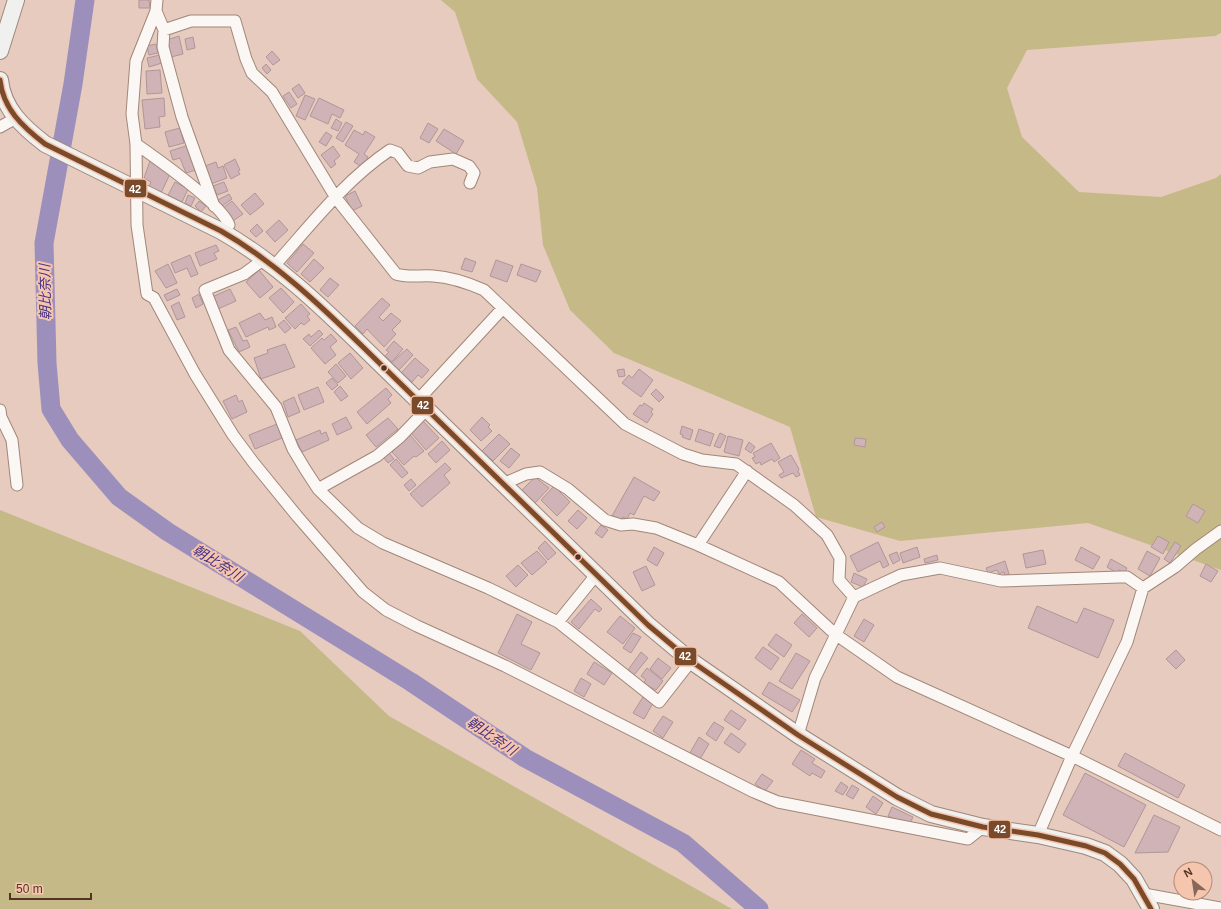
<svg xmlns="http://www.w3.org/2000/svg" width="1221" height="909" viewBox="0 0 1221 909" font-family="Helvetica,'Noto Sans JP',sans-serif">
	<rect width="100%" height="100%" fill="#e6cbbe"/>
	<path fill="#c6b988" d="M441 0H1221V33L1215 36 1027 50 1007 88 1022 137 1079 192 1161 197 1216 178 1221 174V570L1088 523 900 541 816 517 790 427 614 353 570 310 543 245 537 188 517 122 477 79 455 12Z
		M0 510 300 631 389 716 732 909H0Z"/>
	<g fill="none" stroke-linecap="round" stroke-linejoin="round">
		<path stroke="#9c8fbb" stroke-width="19" d="M85 0 73 84 44 243 47 363 51 409 70 440 119 497 168 532 411 682 525 758 683 843 759 909"/>
	</g>
	<path fill="#cfb3b6" stroke="#b19698" d="M139 0H149L150 8H139Z
		M179 36 183 54 171 57 167 40Z
		M193 37 195 48 187 50 185 39Z
		M156 44 158 53 149 55 147 46Z
		M272 51 280 60 273 65 266 57Z
		M160 55 162 63 149 67 147 58Z
		M266 64 271 70 267 74 262 68Z
		M160 70 162 93 147 94 146 71Z
		M299 84 305 93 298 98 292 89Z
		M289 92 297 104 291 108 283 96Z
		M305 95 315 99 305 120 296 116Z
		M164 98 165 116 159 117 160 127 145 129 142 100Z
		M319 98 344 110 340 118 332 114 328 124 310 116Z
		M336 119 342 123 338 131 331 128Z
		M346 122 353 126 343 142 336 138Z
		M428 123 438 129 429 143 420 138Z
		M180 128 184 143 169 147 165 132Z
		M444 129 464 141 456 154 436 141Z
		M354 130 363 135 365 131 375 137 364 154 368 157 362 167 354 162 359 154 345 145Z
		M326 132 332 136 326 146 319 142Z
		M189 145 196 170 186 173 180 158 173 160 170 151Z
		M333 146 340 156 334 161 336 164 331 168 321 155Z
		M235 159 240 170 238 171 240 174 231 179 224 165Z
		M150 161 170 174 161 193 149 187 151 182 144 178Z
		M216 162 218 168 223 166 227 178 211 184 205 166Z
		M175 182 188 189 182 202 168 195Z
		M224 182 228 191 217 195 213 186Z
		M355 191 362 206 352 211 345 196Z
		M255 193 264 204 250 215 241 205Z
		M229 194 232 199 222 206 218 200Z
		M188 195 195 198 191 206 185 203Z
		M199 201 206 206 201 212 195 206Z
		M232 201 243 214 233 221 223 208Z
		M279 220 288 230 275 242 266 232Z
		M257 224 263 231 256 237 250 231Z
		M303 244 314 253 297 272 287 263Z
		M216 245 219 251 214 253 217 259 200 266 195 253Z
		M190 255 198 274 191 277 187 268 175 273 171 263Z
		M465 258 476 262 472 272 461 269Z
		M314 259 324 268 310 282 301 274Z
		M496 260 513 266 507 282 490 276Z
		M168 264 177 283 166 288 155 271Z
		M521 264 541 271 536 282 517 275Z
		M259 270 273 287 260 298 246 282Z
		M330 278 339 285 328 297 320 290Z
		M281 288 294 302 283 313 269 298Z
		M177 289 180 295 167 301 164 295Z
		M230 289 236 301 218 309 212 297Z
		M199 294 203 304 196 308 192 298Z
		M382 298 390 305 379 317 383 321 391 313 401 321 392 330 396 334 384 347 367 329 363 334 355 326Z
		M179 302 185 317 177 320 171 306Z
		M301 304 310 314 307 316 310 320 304 325 301 323 295 329 285 318Z
		M260 313 265 320 272 317 276 327 269 330 268 327 246 337 239 323Z
		M284 320 291 328 285 333 278 325Z
		M236 327 243 341 247 340 250 347 239 352 228 330Z
		M319 330 323 334 310 346 303 339 309 334 311 337Z
		M331 334 337 341 330 347 336 355 325 364 311 348 322 338 324 340Z
		M394 341 403 349 392 362 385 356 389 352 386 350Z
		M285 344 295 367 261 379 254 358 268 353 267 350Z
		M407 349 413 355 399 370 391 363Z
		M350 353 363 368 351 379 338 363Z
		M415 358 429 370 422 378 418 375 412 382 401 373Z
		M336 364 346 376 338 383 328 372Z
		M624 369 625 376 619 377 617 370Z
		M639 369 653 380 641 397 622 383 629 375 632 378Z
		M332 378 338 385 332 390 326 383Z
		M340 386 348 396 341 401 334 392Z
		M318 387 324 402 304 410 298 395Z
		M386 388 392 395 388 399 391 403 367 424 357 412Z
		M656 389 664 397 659 402 651 394Z
		M236 395 239 402 242 400 247 412 232 419 223 401Z
		M294 397 300 412 288 417 283 402Z
		M644 403 653 409 651 412 653 414 647 423 633 414 640 405 642 406Z
		M346 417 352 428 337 435 332 424Z
		M482 417 490 425 488 427 492 431 481 441 470 430Z
		M388 418 398 429 376 447 366 435Z
		M423 421 439 438 426 450 411 433Z
		M277 424 282 438 255 449 249 435Z
		M682 426 693 430 690 440 682 437 683 435 680 434Z
		M699 429 714 434 710 446 695 441Z
		M320 430 321 434 326 432 329 440 302 452 296 440Z
		M720 433 726 436 720 448 714 446Z
		M499 434 510 444 493 461 482 451Z
		M410 435 424 451 416 457 414 456 404 465 392 452Z
		M728 436 743 440 739 456 724 452Z
		M855 438 866 439 865 447 854 445Z
		M442 441 450 450 436 463 428 454Z
		M749 442 755 447 751 453 745 449Z
		M771 443 780 458 774 462 772 459 761 465 760 462 756 464 752 458 755 457 753 453Z
		M511 448 520 455 509 468 500 461Z
		M389 453 394 459 388 463 383 457Z
		M791 455 799 469 798 471 800 475 796 477 793 473 781 478 779 475 784 472 778 462Z
		M396 459 408 473 402 478 390 465Z
		M445 463 451 469 444 475 450 483 422 507 410 494Z
		M535 477 549 488 535 503 522 490Z
		M634 477 660 492 654 501 644 496 634 515 630 513 627 519 623 517 621 520 612 516Z
		M411 479 416 485 409 491 404 485Z
		M554 486 570 502 557 516 541 500Z
		M1193 504 1205 511 1198 523 1186 516Z
		M578 510 587 518 577 529 568 521Z
		M882 522 885 527 877 532 874 527Z
		M601 525 608 530 602 538 595 533Z
		M1158 536 1169 542 1163 554 1151 547Z
		M545 541 556 553 548 560 538 548Z
		M878 542 889 565 883 568 880 561 858 572 850 556Z
		M1175 542 1181 546 1170 563 1164 559Z
		M654 547 664 553 657 566 647 560Z
		M917 547 920 557 903 563 900 553Z
		M1081 547 1100 557 1093 569 1075 560Z
		M1043 550 1046 564 1026 568 1023 554Z
		M537 551 547 562 532 575 521 563Z
		M1147 551 1160 558 1150 576 1138 569Z
		M897 552 900 560 893 564 889 555Z
		M937 555 938 560 925 563 924 559Z
		M1111 559 1127 568 1124 573 1119 570 1117 573 1107 567Z
		M1005 561 1009 574 1005 576 1004 572 999 574 997 570 988 573 986 568Z
		M1206 564 1218 571 1211 582 1200 576Z
		M518 565 528 575 516 587 506 576Z
		M646 566 655 585 642 591 633 572Z
		M854 573 867 579 863 587 851 582Z
		M591 599 602 609 599 612 595 609 579 629 571 622Z
		M1037 606 1077 623 1084 608 1114 620 1098 658 1028 628Z
		M517 614 532 622 521 644 540 653 531 670 498 653Z
		M802 614 817 628 809 637 794 623Z
		M620 616 635 628 623 644 607 632Z
		M864 619 874 625 864 642 854 636Z
		M633 633 641 637 631 653 623 648Z
		M776 634 792 645 784 657 768 645Z
		M763 647 779 658 771 670 755 658Z
		M1176 650 1185 660 1176 669 1166 659Z
		M641 652 648 658 634 675 628 670Z
		M796 653 810 661 792 689 779 681Z
		M658 658 671 668 662 679 650 669Z
		M594 662 612 673 604 685 587 674Z
		M647 668 663 681 656 690 648 686 644 682 646 680 641 676Z
		M581 678 591 684 584 697 574 691Z
		M769 682 800 700 792 712 762 694Z
		M643 697 653 703 644 719 633 713Z
		M731 710 746 720 739 730 724 720Z
		M663 716 673 722 663 738 653 731Z
		M714 722 724 728 716 741 706 734Z
		M731 733 746 744 739 753 724 743Z
		M699 737 709 744 700 759 690 753Z
		M801 750 815 759 812 763 825 771 821 778 812 773 810 776 792 764Z
		M1125 753 1185 785 1178 798 1118 766Z
		M1085 773 1146 805 1124 847 1063 815Z
		M762 774 773 781 765 791 755 784Z
		M841 782 848 787 843 795 835 791Z
		M852 785 859 789 853 799 846 795Z
		M873 796 883 803 876 814 866 807Z
		M892 807 913 817 909 825 888 816Z
		M1154 815 1180 827 1168 852 1135 853Z"/>
	<g fill="none" stroke-linecap="round" stroke-linejoin="round">
		<defs>
			<path id="street" d="M157 0 156 11 136 61 132 114 136 144 137 225 147 294 154 298 195 374 233 435 253 462 297 516 363 592 386 610 417 626 505 666 754 792 778 802 968 839 983 827
				M156 11 164 30 191 21H235L246 59 252 73 272 92 336 198 396 274C408 278 420 275 433 276 450 277 468 283 484 290L625 424 683 454 702 460 736 464 794 505 827 535 840 558 839 580 854 597
				M164 30 163 47 182 117 214 206
				M0 127 16 118
				M136 144C156 158 222 204 229 225L221 231
				M264 259 244 274 205 290 229 350 276 407 293 449 305 469 318 489 358 528 383 543 488 588 558 622 659 702 691 661
				M274 266C310 226 345 180 390 150L398 153 408 166 418 168 430 162 453 159 469 166 474 173 470 183
				M418 400 503 308
				M0 410 1 417 12 440 17 485
				M503 484 526 474 540 472 568 489 605 520 621 525 633 524 656 528 698 545 779 582 835 634 897 677 1072 756 1221 830
				M318 489 377 456 400 437 427 409
				M698 545 747 471
				M558 622 596 575
				M798 735 815 678 854 597 875 587 901 575 940 568 1001 581 1120 577H1127L1143 588
				M1038 835 1072 756 1127 642 1143 588 1175 567 1196 549 1221 531
				M1144 894 1221 908"/>
			<path id="secondary" d="M0 51 16 0
				M0 80C3 109 23 127 45 144L221 231C275 262 320 305 364 348L648 625 691 661 798 735 897 797 931 814 983 827 1038 835 1086 846 1105 853 1120 864 1134 879 1151 909"/>
		</defs>
		<use href="#street" stroke="#a18779" stroke-width="13"/>
		<use href="#secondary" stroke="#a18779" stroke-width="18"/>
		<use href="#street" stroke="#fbf7f5" stroke-width="11"/>
		<use href="#secondary" stroke="#f0f0ee" stroke-width="16"/>
		<defs>
			<path id="bus-1" d="M0 80C3 109 23 127 45 144L221 231C275 262 320 305 364 348L648 625 691 661 798 735 897 797 931 814 983 827 1038 835 1086 846 1105 853 1120 864 1134 879 1151 909"/>
		</defs>
		<use href="#bus-1" stroke="#f6c5ae" stroke-width="8"/>
		<use href="#bus-1" stroke="#7a4b2a" stroke-width="5"/>
	</g>
	<g fill="#533323" stroke="#f6c5ae" stroke-width="1.5">
		<circle cx="384" cy="368" r="3.5"/>
		<circle cx="578" cy="557" r="3.5"/>
	</g>
	<g text-anchor="middle" dominant-baseline="central" stroke-width="4" stroke-linejoin="round" paint-order="stroke">
		<g font-size="14" font-style="italic" fill="#423185" stroke="#f6c5ae">
			<text transform="translate(45 292) rotate(-91)">朝比奈川</text>
			<text transform="translate(218 563) rotate(32)">朝比奈川</text>
			<text transform="translate(492 736) rotate(34)">朝比奈川</text>
		</g>
	</g>
	<g stroke="#f6c5ae" stroke-width="1.5">
		<rect x="124" y="179" width="23" height="19" rx="4" fill="#7a4b2a"/>
		<rect x="411" y="396" width="23" height="19" rx="4" fill="#7a4b2a"/>
		<rect x="674" y="647" width="23" height="19" rx="4" fill="#7a4b2a"/>
		<rect x="988" y="820" width="23" height="19" rx="4" fill="#7a4b2a"/>
	</g>
	<g font-size="11" text-anchor="middle" font-weight="bold" fill="#fff">
		<text x="135" y="193">42</text>
		<text x="423" y="409">42</text>
		<text x="685" y="660">42</text>
		<text x="1000" y="833">42</text>
	</g>
	<g transform="translate(1193 881) rotate(330)"><circle r="19" fill="#f6c5ae" stroke="#b58b76"/>
	<path d="M0-3L7 15L0 10L-7 15Z" fill="#866859"/>
	<text y="-6" font-size="11" font-weight="bold" text-anchor="middle" fill="#533323">N</text>
	</g>
	<path d="M10 893v6h81v-6" fill="none" stroke="#533323" stroke-width="2"/>
	<text x="16" y="893" font-size="12" fill="#533323" stroke="#f6c5ae" stroke-width="3" paint-order="stroke">50 m</text>
</svg>
